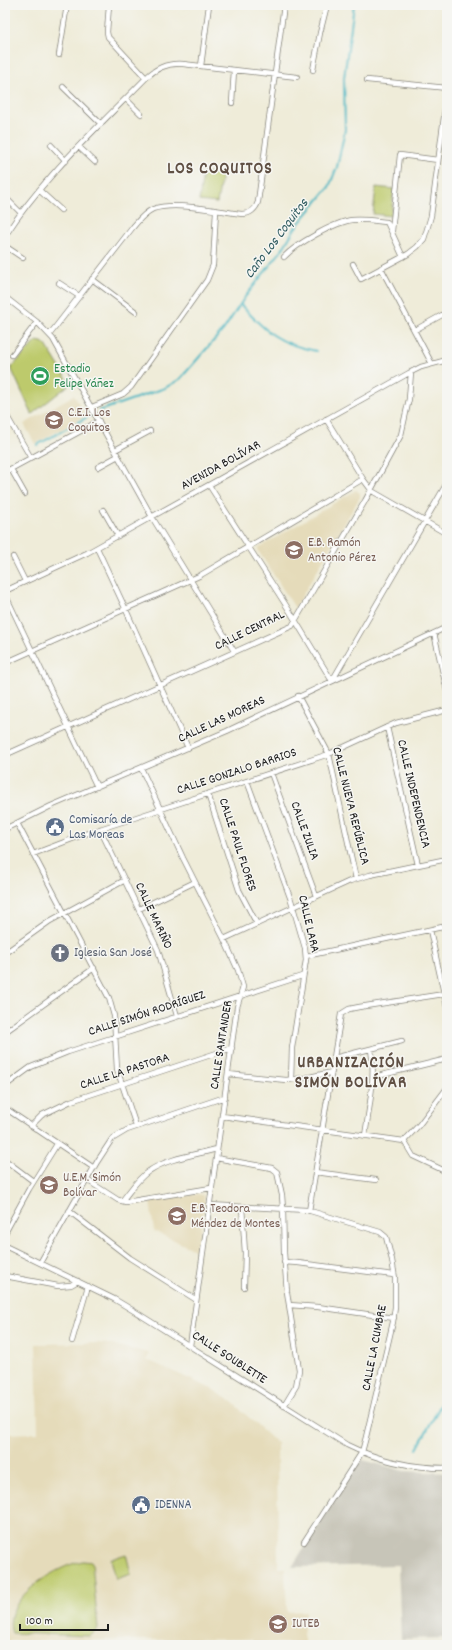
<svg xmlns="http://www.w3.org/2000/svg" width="452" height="1650" viewBox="0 0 452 1650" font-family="Dekko,sans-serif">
	<rect width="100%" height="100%" fill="#f6f6f2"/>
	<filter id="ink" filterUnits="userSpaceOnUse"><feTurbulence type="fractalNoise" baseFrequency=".025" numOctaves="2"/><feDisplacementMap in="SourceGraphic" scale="8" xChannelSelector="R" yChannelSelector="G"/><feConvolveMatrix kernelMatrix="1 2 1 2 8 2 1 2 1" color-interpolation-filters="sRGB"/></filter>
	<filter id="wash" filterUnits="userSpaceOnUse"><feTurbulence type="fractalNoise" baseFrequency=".012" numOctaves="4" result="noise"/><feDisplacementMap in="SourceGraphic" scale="16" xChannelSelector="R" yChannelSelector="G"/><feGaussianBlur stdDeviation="0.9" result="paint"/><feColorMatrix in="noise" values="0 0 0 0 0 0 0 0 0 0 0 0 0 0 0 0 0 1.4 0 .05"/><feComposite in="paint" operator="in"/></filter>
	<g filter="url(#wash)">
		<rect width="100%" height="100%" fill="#efecd9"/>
		<path fill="#e5dbba" d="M74 395 85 416 35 444 24 424Z
			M356 490 360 493V497L295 608 259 552 258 548Z
			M198 1194 203 1195 205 1201 197 1251 154 1231 150 1201Z
			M96 1343 109 1344 149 1353 147 1360 212 1389 232 1402 277 1443 278 1568H285L287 1612 306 1611 303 1635 305 1643H252V1639L5 1641V1434L38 1433 36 1344Z"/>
		<path fill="#c7c5b8" d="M359 1459 404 1471 447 1473V1638L401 1639 398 1565 292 1567Z"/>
		<path fill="#bdca6c" stroke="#6c7344" d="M203 172 222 174 217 203 199 201Z
			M376 187 394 189 391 216 373 214Z
			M36 341 42 342 46 345 70 384 32 414 11 368Z
			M126 1554 131 1574 116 1579 111 1559Z
			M83 1561 92 1562 98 1629 90 1636 12 1633C0 1600 56 1566 83 1561Z"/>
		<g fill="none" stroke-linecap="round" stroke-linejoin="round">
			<path stroke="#49b7c4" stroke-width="2" d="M241 305C266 332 279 344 316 351
				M99 411 165 388 180 379 224 329 245 297 282 250 295 228 329 187 337 167 345 130 344 78 354 5
				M37 445 91 415
				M417 1449 447 1393"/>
		</g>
	</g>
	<g filter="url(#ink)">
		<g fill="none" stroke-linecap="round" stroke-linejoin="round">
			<defs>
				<path id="minor" d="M109 5 107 32 108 37 146 78
					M59 55 67 5
					M201 66 209 5
					M313 70 320 33 327 5
					M367 80 447 88
					M63 87 101 124
					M126 99 141 114
					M232 103 234 70
					M51 145 66 161
					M79 147 95 162
					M39 190 61 210
					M5 197 20 212
					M392 231 400 155 438 160
					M5 236C42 178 98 127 146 78 156 68 169 63 183 64L297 77
					M5 246 23 258
					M284 257C296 244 335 222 352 220 364 219 376 221 387 222L403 257
					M353 264 361 279 408 254 417 247 424 239 431 216 447 94
					M381 268 432 364
					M92 279 136 312
					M59 283 79 296
					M5 297 37 322 53 339 152 517 234 651
					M415 330 442 315
					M50 334 133 227C139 220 144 213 153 209 175 201 218 211 242 214 250 214 256 209 258 202L284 5
					M12 355 37 322
					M92 407 123 394 131 387 207 280 213 265 216 211
					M5 413 31 458
					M326 419 363 479 372 491 447 534
					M115 450 150 431
					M98 467 118 456
					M11 469 25 494
					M5 472 99 421
					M209 485 289 610 332 681 447 483
					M103 510 118 536
					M97 548 126 610 188 748
					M13 557 25 581
					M5 591 87 553 409 373 421 367 447 360
					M5 594 97 787
					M434 633 447 691
					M5 663 199 576 363 479
					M298 696 329 754 356 879
					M387 727 418 865
					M5 755 292 626 365 501 401 435 409 399 411 372
					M141 768 183 858 224 939 238 970 243 987 237 1007 190 1346
					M271 773 316 896
					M247 781 291 900 305 948 306 960 292 1048 291 1080
					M208 794 239 890 257 924
					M17 823 109 998 114 1016 117 1069 136 1126
					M5 829 51 806 227 731 447 627
					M100 829 158 950 177 1016
					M33 854 88 833 329 754 396 723 447 710
					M139 909 195 882
					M430 930 447 1007
					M224 939 350 881 370 875 447 859
					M5 953 50 921 125 880
					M306 956 447 926
					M5 1032 94 968
					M334 1058 402 1041
					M228 1074 286 1080 305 1078 332 1072
					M374 1077 447 1059
					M5 1086 31 1067 68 1052 302 976
					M5 1108 94 1168
					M222 1116 404 1141
					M31 1126 42 1115 71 1101 232 1048
					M365 1136C369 1107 376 1078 371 1049
					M404 1141 419 1125 447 1088
					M404 1141 413 1156 447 1172
					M216 1158 272 1168 277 1172 282 1195 283 1209 284 1253 287 1292 299 1370 296 1386 284 1406
					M5 1160 33 1181
					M315 1172 376 1180
					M87 1180 118 1200 126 1202 211 1188
					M122 1201C130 1191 138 1178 149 1171 168 1158 195 1155 217 1149
					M209 1205 307 1210 380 1232 386 1237 392 1260 395 1278V1307L393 1322 366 1437 362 1452 304 1542
					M242 1207 245 1253 244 1287
					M69 1211 130 1258 195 1299
					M309 1211 341 1014 349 1009 359 1007 444 994
					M5 1233 29 1189 57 1144
					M5 1246 114 1299 134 1311 347 1445C379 1461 412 1468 447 1468
					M284 1262 298 1263 394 1275
					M40 1263 97 1162 112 1139 127 1130 225 1097
					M5 1276 58 1286 71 1285 78 1281
					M289 1305 318 1307 394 1318
					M72 1341 88 1286"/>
			</defs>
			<use href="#minor" stroke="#86847a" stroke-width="6"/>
			<use href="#minor" stroke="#fff" stroke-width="4.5"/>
		</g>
	</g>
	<defs>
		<symbol id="stadium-disc" viewBox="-11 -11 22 22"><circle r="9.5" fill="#2e9e5b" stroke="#f6f6f2"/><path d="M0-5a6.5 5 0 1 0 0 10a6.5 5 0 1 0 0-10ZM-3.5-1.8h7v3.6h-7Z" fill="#fff"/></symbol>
		<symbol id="school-disc" viewBox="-11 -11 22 22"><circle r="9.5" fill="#8d6e63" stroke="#f6f6f2"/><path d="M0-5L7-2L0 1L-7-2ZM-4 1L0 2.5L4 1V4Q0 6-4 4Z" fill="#fff"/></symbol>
		<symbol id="civic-disc" viewBox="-11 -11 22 22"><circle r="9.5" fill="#5c6f8a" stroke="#f6f6f2"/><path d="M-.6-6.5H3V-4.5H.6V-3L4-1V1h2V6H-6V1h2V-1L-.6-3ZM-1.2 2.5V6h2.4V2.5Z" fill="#fff"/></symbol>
		<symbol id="church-disc" viewBox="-11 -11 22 22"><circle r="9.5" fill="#6b7280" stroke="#f6f6f2"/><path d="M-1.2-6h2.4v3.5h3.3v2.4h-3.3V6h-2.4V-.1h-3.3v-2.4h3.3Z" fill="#fff"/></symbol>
		<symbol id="university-disc" viewBox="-11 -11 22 22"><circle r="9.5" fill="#8d6e63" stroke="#f6f6f2"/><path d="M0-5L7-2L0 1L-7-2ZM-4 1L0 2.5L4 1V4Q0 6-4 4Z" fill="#fff"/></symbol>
	</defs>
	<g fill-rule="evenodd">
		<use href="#stadium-disc" x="29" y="365" width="22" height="22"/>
		<use href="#school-disc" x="43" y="409" width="22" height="22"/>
		<use href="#school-disc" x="283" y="539" width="22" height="22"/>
		<use href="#civic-disc" x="44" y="816" width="22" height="22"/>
		<use href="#church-disc" x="49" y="942" width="22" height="22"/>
		<use href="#school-disc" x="38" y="1174" width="22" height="22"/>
		<use href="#school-disc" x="166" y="1205" width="22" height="22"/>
		<use href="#civic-disc" x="130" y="1494" width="22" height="22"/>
		<use href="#university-disc" x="267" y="1613" width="22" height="22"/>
	</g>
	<g text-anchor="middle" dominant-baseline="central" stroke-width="3" stroke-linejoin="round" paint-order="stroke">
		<g font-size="13" fill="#27864d" stroke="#f6f6f2" text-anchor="start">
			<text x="54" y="369">Estadio<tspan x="54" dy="15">Felipe Yáñez</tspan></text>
		</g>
		<g font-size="13" fill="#785e54" stroke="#f6f6f2" text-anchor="start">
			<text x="68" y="413">C.E.I. Los<tspan x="68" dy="15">Coquitos</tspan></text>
			<text x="308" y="543">E.B. Ramón<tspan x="308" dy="15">Antonio Pérez</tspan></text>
			<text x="63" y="1178">U.E.M. Simón<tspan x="63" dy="15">Bolívar</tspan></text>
			<text x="191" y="1209">E.B. Teodora<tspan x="191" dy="15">Méndez de Montes</tspan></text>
			<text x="292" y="1624">IUTEB</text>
		</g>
		<g font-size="13" fill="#1c1c1c" stroke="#f6f6f2">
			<text transform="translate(221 466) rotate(-29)">AVENIDA BOLÍVAR</text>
			<text transform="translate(250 631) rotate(-26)">CALLE CENTRAL</text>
			<text transform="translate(222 720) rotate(-25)">CALLE LAS MOREAS</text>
			<text transform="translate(237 772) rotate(-18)">CALLE GONZALO BARRIOS</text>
			<text transform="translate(413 794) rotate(77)">CALLE INDEPENDENCIA</text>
			<text transform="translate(350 806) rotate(76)">CALLE NUEVA REPÚBLICA</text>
			<text transform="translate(304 831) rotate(70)">CALLE ZULIA</text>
			<text transform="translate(237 845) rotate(72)">CALLE PAUL FLORES</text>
			<text transform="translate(153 916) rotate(65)">CALLE MARIÑO</text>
			<text transform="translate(308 924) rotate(77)">CALLE LARA</text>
			<text transform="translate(147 1014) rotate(-18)">CALLE SIMÓN RODRÍGUEZ</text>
			<text transform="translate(222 1045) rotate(-81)">CALLE SANTANDER</text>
			<text transform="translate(125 1072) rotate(-18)">CALLE LA PASTORA</text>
			<text transform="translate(375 1348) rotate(-79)">CALLE LA CUMBRE</text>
			<text transform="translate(229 1358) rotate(33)">CALLE SOUBLETTE</text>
		</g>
		<g font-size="13" fill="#4e5e75" stroke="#f6f6f2" text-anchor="start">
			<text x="69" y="820">Comisaría de<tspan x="69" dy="15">Las Moreas</tspan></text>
			<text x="155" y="1505">IDENNA</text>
		</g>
		<g font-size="13" fill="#5b616d" stroke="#f6f6f2" text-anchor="start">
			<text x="74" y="953">Iglesia San José</text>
		</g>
		<g font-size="14" font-style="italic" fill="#2e5a5f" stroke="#f6f6f2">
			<text transform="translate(277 239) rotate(-53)">Caño Los Coquitos</text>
		</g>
		<g font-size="17" font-weight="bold" letter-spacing="1" fill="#605044" stroke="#f6f6f2">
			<text x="220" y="170">LOS COQUITOS</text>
			<text x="351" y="1064">URBANIZACIÓN<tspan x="351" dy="20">SIMÓN BOLÍVAR</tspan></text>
		</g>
	</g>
	<rect width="452" height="1650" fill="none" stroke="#f6f6f2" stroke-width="20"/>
	<path d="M20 1624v6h88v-6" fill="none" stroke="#1c1c1c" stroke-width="2"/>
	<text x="26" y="1624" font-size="12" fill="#1c1c1c" stroke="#f6f6f2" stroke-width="3" paint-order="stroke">100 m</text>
</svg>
